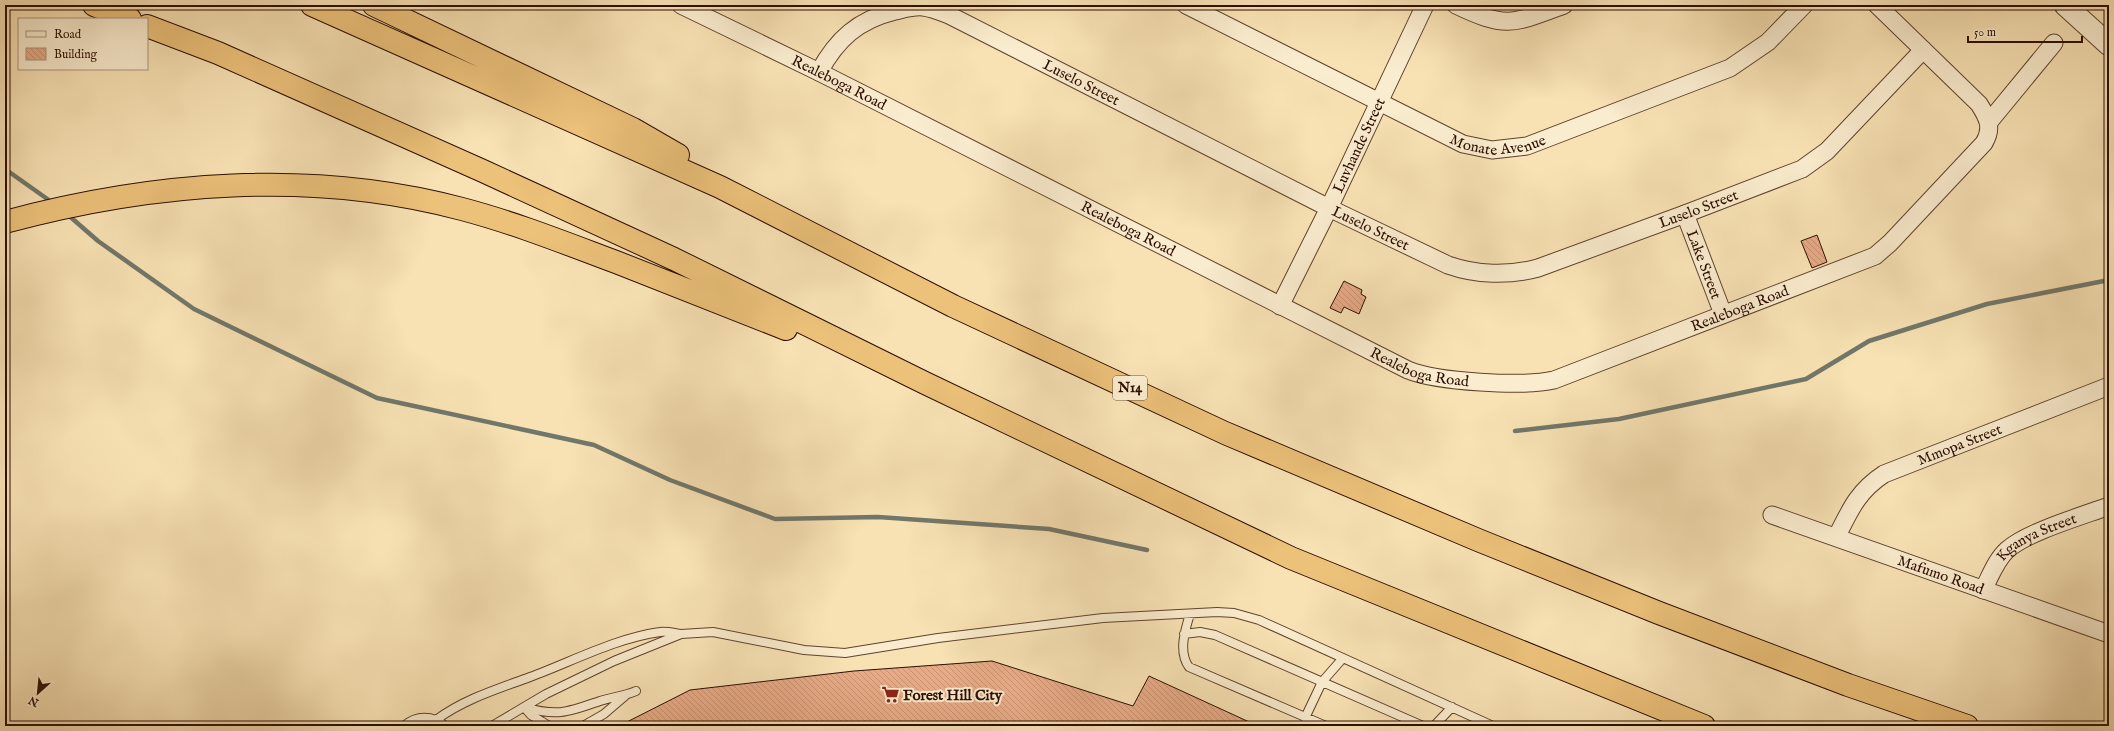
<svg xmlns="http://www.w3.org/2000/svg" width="2114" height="731" viewBox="0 0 2114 731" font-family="'IM FELL English',serif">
	<defs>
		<pattern id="building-back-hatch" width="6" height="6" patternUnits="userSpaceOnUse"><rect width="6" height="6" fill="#e9ab87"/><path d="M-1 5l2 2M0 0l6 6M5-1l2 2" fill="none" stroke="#c89273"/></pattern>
	</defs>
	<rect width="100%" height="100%" fill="#f8e2b4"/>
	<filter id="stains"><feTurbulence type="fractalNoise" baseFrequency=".005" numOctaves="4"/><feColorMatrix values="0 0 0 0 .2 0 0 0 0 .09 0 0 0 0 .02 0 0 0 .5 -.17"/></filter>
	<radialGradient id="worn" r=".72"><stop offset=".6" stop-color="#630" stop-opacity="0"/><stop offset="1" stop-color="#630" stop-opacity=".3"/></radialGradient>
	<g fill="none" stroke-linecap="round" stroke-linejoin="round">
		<path stroke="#71776b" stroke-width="4.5" d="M5 169 53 203
			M67 214 98 241 194 309 377 398 594 445 670 480 775 519 878 517 1049 529 1147 550
			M1515 431 1619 419 1806 379 1869 341 1987 304 2109 280"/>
	</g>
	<path fill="url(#building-back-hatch)" stroke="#2c0e00" d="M1817 235 1827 262 1812 268 1801 241Z
		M1344 281 1362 290 1361 294 1366 297 1359 314 1344 307 1341 313 1330 308Z
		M992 661 1133 706 1149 676 1258 726H619L690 690 854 671Z"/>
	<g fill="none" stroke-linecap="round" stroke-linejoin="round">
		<defs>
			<path id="service" d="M1190 614C1185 630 1178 652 1189 667L1326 726
				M1184 634 1200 632 1215 635 1423 726
				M1305 718 1322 682 1343 658
				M436 720C464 699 498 689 530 677 571 662 616 638 660 632 666 631 674 633 681 634
				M404 726C416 715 433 715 445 726
				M492 726 546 694 614 661 681 634 713 632 804 650 845 653 938 638 1103 618 1217 612 1234 613 1259 620 1493 726
				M549 726 531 715 524 707C558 717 568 712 600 701 612 697 625 696 636 691
				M583 726 604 714 625 696
				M1434 726 1452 707"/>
			<g id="minor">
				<path id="s1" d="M681 5 819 72 1408 370C1437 382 1523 387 1554 380L1875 256 1890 243 1984 143C1993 128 1988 118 1979 104L1877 5"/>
				<path id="s2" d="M1186 5 1463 144 1492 150 1527 146 1730 68 1768 42 1804 5"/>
				<path d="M1456 5C1506 29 1513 24 1564 5"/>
				<path id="s3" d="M819 72C837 39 858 20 895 11 904 9 914 6 923 7 932 8 941 12 949 15L1329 208 1448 265C1476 275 1509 276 1538 268L1685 214 1802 169 1827 151 1923 50"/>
				<path d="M1989 122 2054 43"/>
				<path id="s4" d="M1685 214 1723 314"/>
				<path id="s5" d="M1280 306 1329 208 1425 5"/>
				<path id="s6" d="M1772 515 2109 634"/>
				<path id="s7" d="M1837 536C1850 510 1858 491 1884 474L2109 386"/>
				<path id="s8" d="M1983 590C1990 577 1996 560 2007 550 2027 532 2082 516 2109 506"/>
			</g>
			<path id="tertiary" d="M2065 5 2109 45"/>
			<path id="motorway" d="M94 5 130 19
				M312 5 720 187 953 306 1225 433 1478 540 1659 613 1848 685 1967 726
				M374 5 633 129 678 155
				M147 26 218 53 483 171 674 259 925 383 1291 558 1704 726
				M5 222C153 182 312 169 462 209 515 223 565 243 616 262 672 284 729 306 786 329"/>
		</defs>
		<use href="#service" stroke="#5f432d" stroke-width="10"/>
		<use href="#minor" stroke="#5f432d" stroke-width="19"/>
		<use href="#tertiary" stroke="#5f432d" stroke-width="23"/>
		<use href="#motorway" stroke="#2c0e00" stroke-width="24"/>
		<use href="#service" stroke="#faecce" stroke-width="8"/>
		<use href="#minor" stroke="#faecce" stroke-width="17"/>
		<use href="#tertiary" stroke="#faecce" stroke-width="21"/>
		<use href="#motorway" stroke="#ecc17a" stroke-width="22"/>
	</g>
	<defs>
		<symbol id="supermarket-bare" viewBox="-9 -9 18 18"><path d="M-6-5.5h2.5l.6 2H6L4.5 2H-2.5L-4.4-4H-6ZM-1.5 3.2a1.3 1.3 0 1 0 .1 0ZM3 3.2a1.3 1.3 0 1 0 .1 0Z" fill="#8f2418" stroke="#faecce" stroke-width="2.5" paint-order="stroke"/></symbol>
	</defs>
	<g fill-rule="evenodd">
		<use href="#supermarket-bare" x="878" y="682" width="25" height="25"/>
	</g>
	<g text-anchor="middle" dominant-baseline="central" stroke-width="4" stroke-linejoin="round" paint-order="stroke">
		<rect fill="#faecce" stroke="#6a513e" stroke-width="1" x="1113" y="376" width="34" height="24" rx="3"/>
		<g font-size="14" font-weight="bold" fill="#2c0e00">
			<text x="1130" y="388">N14</text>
		</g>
		<g font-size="15" fill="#2c0e00" stroke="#faecce">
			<text stroke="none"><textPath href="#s3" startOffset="305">Luselo Street</textPath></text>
			<text stroke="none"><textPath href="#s1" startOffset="176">Realeboga Road</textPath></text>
			<text stroke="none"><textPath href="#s2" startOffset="345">Monate Avenue</textPath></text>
			<text stroke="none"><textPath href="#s5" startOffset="179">Luvhande Street</textPath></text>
			<text stroke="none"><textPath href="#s3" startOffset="977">Luselo Street</textPath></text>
			<text stroke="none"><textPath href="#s3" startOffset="629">Luselo Street</textPath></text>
			<text stroke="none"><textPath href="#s1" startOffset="500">Realeboga Road</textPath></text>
			<text stroke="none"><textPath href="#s4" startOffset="54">Lake Street</textPath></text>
			<text stroke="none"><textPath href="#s1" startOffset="1160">Realeboga Road</textPath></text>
			<text stroke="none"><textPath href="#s1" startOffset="824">Realeboga Road</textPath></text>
			<text stroke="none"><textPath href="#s7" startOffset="160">Mmopa Street</textPath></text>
			<text stroke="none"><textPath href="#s8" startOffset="79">Kganya Street</textPath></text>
			<text stroke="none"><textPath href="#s6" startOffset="179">Mafumo Road</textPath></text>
		</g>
		<g font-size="15" font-weight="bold" fill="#2c0e00" stroke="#faecce" text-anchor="start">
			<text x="903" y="695">Forest Hill City</text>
		</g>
	</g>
	<rect width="2114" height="731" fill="none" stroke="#f8e2b4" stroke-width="20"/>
	<rect x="6" y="6" width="2102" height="719" fill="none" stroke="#2c0e00" stroke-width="2"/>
	<rect x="10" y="10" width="2094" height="711" fill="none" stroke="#2c0e00"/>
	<rect x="18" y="18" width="130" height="52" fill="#faecce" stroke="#a8937c"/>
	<rect x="26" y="31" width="20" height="6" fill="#faecce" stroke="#a8937c"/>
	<text x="54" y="38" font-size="12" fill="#2c0e00">Road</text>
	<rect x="26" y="48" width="20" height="12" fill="url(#building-back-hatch)" stroke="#a8937c"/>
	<text x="54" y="58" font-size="12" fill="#2c0e00">Building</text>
	<g transform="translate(38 693) rotate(207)" stroke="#faecce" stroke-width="3" paint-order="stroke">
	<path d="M0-3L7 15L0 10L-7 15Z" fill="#2c0e00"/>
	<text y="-6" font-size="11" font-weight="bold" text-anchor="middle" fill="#2c0e00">N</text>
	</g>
	<path d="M1968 36v6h114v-6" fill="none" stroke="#2c0e00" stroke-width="2"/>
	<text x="1974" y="36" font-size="12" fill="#2c0e00" stroke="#faecce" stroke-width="3" paint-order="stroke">50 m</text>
	<rect width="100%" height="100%" filter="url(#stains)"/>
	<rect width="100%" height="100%" fill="url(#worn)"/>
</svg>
